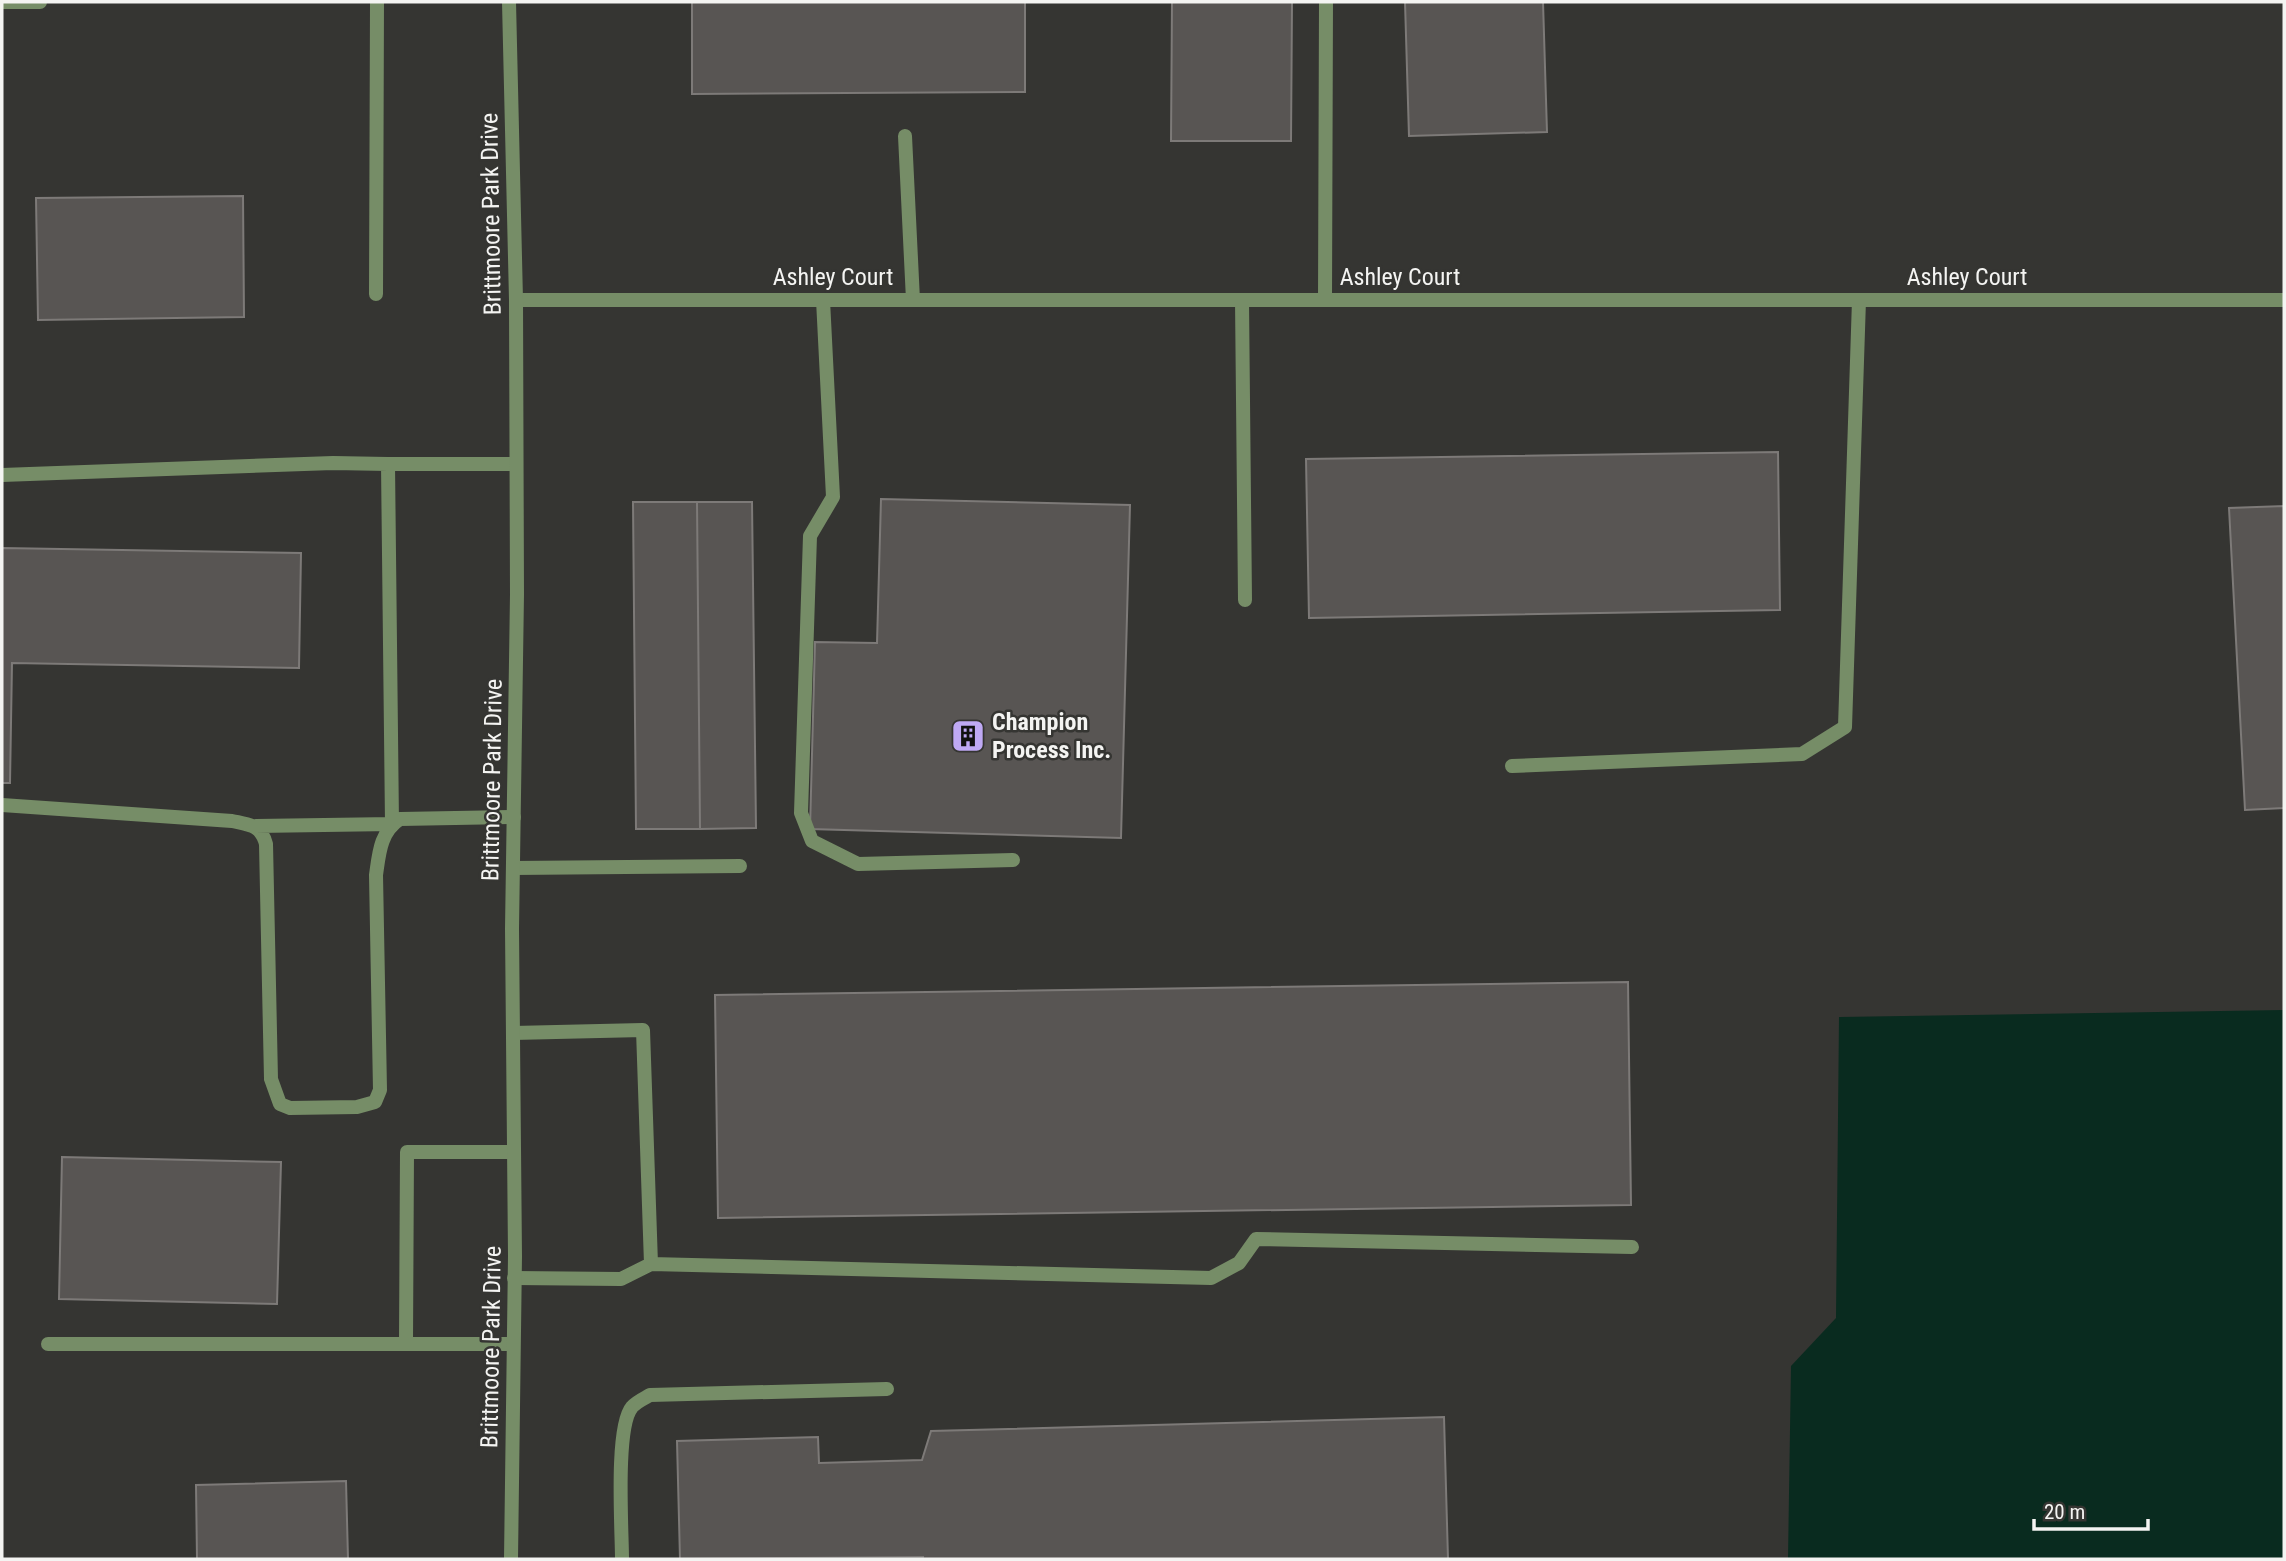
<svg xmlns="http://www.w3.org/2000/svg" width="2286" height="1561" viewBox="0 0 2286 1561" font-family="'Roboto Condensed',sans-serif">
	<rect width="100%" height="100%" fill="#353532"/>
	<path fill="#092b1f" d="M2284 1010V1559H1788L1791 1366 1836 1318 1839 1017Z"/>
	<path fill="#585553" stroke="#7d7a78" stroke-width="2" d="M692 2H1025V92L692 94Z
		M1172 2H1292L1291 141H1171Z
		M1405 2H1543L1547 132 1409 136Z
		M243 196 244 317 38 320 36 198Z
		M1778 452 1780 610 1309 618 1306 459Z
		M881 499 1130 505 1121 838 810 829 815 642 877 643Z
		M633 502H697L700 829H636Z
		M697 502H752L756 828 700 829Z
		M2284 506V808L2245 810 2229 508Z
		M2 548 301 553 299 668 12 663 10 783H2Z
		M1628 982 1631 1205 718 1218 715 995Z
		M62 1157 281 1162 277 1304 59 1299Z
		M1444 1417 1448 1559H923V1557L680 1559 677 1441 818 1437 819 1463 922 1460 931 1431Z
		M346 1481 348 1559H197L196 1485Z"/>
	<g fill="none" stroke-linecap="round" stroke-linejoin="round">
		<path stroke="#768d67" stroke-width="14" d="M2 2H40
			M905 136 913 300
			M376 294 377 2
			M823 300 833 497 810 536 801 813 812 841 858 864 1013 860
			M1242 300 1245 600
			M1325 300 1326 2
			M2 475 333 463 388 464
			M1512 766 1802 754 1845 727 1859 300
			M2 805 232 821C250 825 261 825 266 844L271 1079 280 1104 290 1108 357 1107 375 1102 380 1090 376 875C379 854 380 832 400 819L514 817
			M256 826 392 824 388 464H516
			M513 868 740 866
			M513 1033 643 1030 651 1264 621 1279 514 1278
			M651 1264 1211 1278 1239 1263 1256 1239 1632 1247
			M406 1343 407 1152H514
			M48 1344H513
			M622 1559C622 1530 615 1427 632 1407 636 1402 645 1398 650 1395L887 1389"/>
		<path stroke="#768d67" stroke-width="14" d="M516 300H2284"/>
		<path stroke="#768d67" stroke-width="14" d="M509 2 516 300 517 594 512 929 515 1256 511 1559"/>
	</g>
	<defs>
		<symbol id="building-square" viewBox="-11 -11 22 22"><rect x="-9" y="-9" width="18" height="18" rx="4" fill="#bfa9f4" stroke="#353532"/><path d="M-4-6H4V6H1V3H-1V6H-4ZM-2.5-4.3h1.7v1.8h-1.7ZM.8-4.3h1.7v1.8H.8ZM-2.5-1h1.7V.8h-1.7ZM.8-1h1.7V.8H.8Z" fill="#111"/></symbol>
	</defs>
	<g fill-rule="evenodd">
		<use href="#building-square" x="949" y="717" width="38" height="38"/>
	</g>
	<g text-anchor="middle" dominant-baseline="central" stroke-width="5" stroke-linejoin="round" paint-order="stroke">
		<g font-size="24" fill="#f4f4f2" stroke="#353532">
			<text transform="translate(491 214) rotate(-91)">Brittmoore Park Drive</text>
			<text x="833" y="277">Ashley Court</text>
			<text x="1400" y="277">Ashley Court</text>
			<text x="1967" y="277">Ashley Court</text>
			<text transform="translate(492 780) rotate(-89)">Brittmoore Park Drive</text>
			<text transform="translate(491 1347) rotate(-89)">Brittmoore Park Drive</text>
		</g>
		<g font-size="24" font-weight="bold" fill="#f4f4f2" stroke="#353532" text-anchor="start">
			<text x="992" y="722">Champion<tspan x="992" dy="28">Process Inc.</tspan></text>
		</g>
	</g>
	<rect width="2286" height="1561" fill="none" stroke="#f4f4f2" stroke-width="7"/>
	<path d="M2034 1519v10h114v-10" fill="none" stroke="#f4f4f2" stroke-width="3.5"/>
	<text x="2044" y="1519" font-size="21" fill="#f4f4f2" stroke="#353532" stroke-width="5" paint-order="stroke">20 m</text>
</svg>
